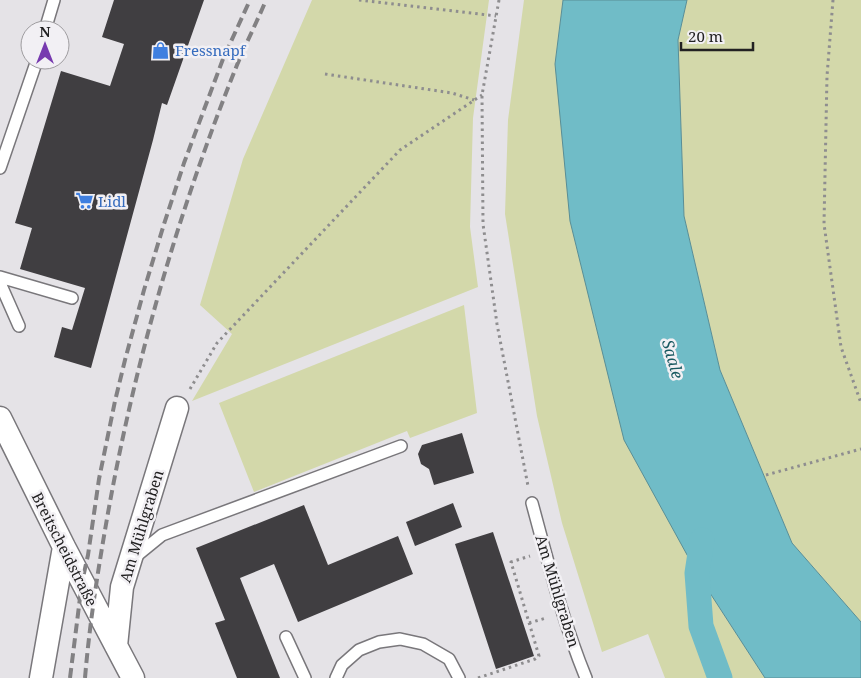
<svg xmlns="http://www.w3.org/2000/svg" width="861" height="678" viewBox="0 0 861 678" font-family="'Noto Serif',serif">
	<rect width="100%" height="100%" fill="#e5e3e7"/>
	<path fill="#d3d8aa" d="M312 0H489L473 118 470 227 478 287 192 401 232 334 200 305 243 159Z
		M524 0H563L555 64 697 573 765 678H665L648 634 602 652 562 523 537 416 505 214 508 120Z
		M687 0H861V622L792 543 720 370 684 216 678 40Z
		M464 305 477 413 410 438 407 431 254 492 219 403Z"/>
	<path fill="#70bcc7" stroke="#598e96" d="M563 0H687L678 40 684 216 720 370 792 543 861 622V678H765L697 573 624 440 570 221 555 64Z"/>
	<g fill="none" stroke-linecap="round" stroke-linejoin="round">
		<path stroke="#70bcc7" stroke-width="25" d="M702 540 697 573 701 626 720 678"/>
	</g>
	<path fill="#403e41" d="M114 0H204L167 105 162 103 153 140 91 368 54 357 62 327 72 330 85 288 20 269 32 228 15 223 61 71 110 86 124 44 102 37Z
		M462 433 474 473 434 485 429 469 421 464 418 454 422 445Z
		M453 503 462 527 415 546 406 522Z
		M304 505 328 565 398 536 413 574 298 622 274 564 240 578 280 678H237L215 623 225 620 196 548Z
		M493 532 534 656 496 669 455 544Z"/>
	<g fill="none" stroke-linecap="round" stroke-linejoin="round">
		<defs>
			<path id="lane" d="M45 30 54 0
				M0 168 37 60
				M0 277 72 298
				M0 283 19 326
				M532 503C548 562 563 622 586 678
				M135 557 162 535 401 446
				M286 637 305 678
				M336 678 342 665 359 650 379 642 400 639 423 644 449 659 459 678"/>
			<path id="street" d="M0 418 64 547 133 678
				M116 646 122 587 177 408
				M41 678 64 547"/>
		</defs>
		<use href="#lane" stroke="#79777b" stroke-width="14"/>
		<use href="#street" stroke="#79777b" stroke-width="25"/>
		<path stroke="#8e8d8f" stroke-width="3" stroke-dasharray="2.5 4" stroke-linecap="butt" d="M359 0 496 16
			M499 0 482 95 483 224 497 324 528 486
			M833 0 827 76 824 224 841 347 861 403
			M325 74 452 93 474 100
			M190 389 217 343 400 150 482 95
			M766 475 861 449
			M529 623 546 618
			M478 678 535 659 539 656 511 562 530 556"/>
		<use href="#lane" stroke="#fff" stroke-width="11"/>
		<use href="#street" stroke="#fff" stroke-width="22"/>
		<path stroke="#828183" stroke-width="4" stroke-dasharray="10 5" stroke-linecap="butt" d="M70 678 82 582 88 555 99 479 115 401 125 360 144 290 164 224 184 163 223 59 250 0
			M85 678C89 630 96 583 104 536 131 375 176 217 237 65 246 43 257 22 266 0"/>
	</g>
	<defs>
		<symbol id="shop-bare" viewBox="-9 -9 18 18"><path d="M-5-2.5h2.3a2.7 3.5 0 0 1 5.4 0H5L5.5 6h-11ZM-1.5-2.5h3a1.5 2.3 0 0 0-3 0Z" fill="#3f7fe0" stroke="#f2f0f4" stroke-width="2.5" paint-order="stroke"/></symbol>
		<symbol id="supermarket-bare" viewBox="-9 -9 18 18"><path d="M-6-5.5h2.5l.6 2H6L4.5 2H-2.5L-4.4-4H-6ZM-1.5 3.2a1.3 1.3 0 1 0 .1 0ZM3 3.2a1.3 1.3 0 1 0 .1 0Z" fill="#3f7fe0" stroke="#f2f0f4" stroke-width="2.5" paint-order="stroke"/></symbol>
	</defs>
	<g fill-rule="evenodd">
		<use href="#shop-bare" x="148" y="38" width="25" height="25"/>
		<use href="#supermarket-bare" x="72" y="188" width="25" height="25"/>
	</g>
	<g text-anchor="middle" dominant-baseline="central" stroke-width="5" stroke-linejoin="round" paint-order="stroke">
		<g font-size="15" fill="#366cbe" stroke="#f2f0f4" text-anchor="start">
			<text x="175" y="50">Fressnapf</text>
			<text x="98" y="201">Lidl</text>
		</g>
		<g font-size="15" fill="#222122" stroke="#f2f0f4">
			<text transform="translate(141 526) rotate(-73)">Am Mühlgraben</text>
			<text transform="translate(65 549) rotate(63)">Breitscheidstraße</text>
			<text transform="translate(558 591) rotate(73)">Am Mühlgraben</text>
		</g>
		<g font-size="16" font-style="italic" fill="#185860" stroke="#f2f0f4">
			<text transform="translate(673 359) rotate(74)">Saale</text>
		</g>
	</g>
	<g transform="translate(45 45)"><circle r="24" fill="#f2f0f4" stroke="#9f9da0"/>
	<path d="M0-4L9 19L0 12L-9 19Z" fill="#773aaf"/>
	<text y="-8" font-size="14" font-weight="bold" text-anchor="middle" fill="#222122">N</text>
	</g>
	<path d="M681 42v8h72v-8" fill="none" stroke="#222122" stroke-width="2.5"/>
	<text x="688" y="42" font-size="15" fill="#222122" stroke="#f2f0f4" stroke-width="4" paint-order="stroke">20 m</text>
</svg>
